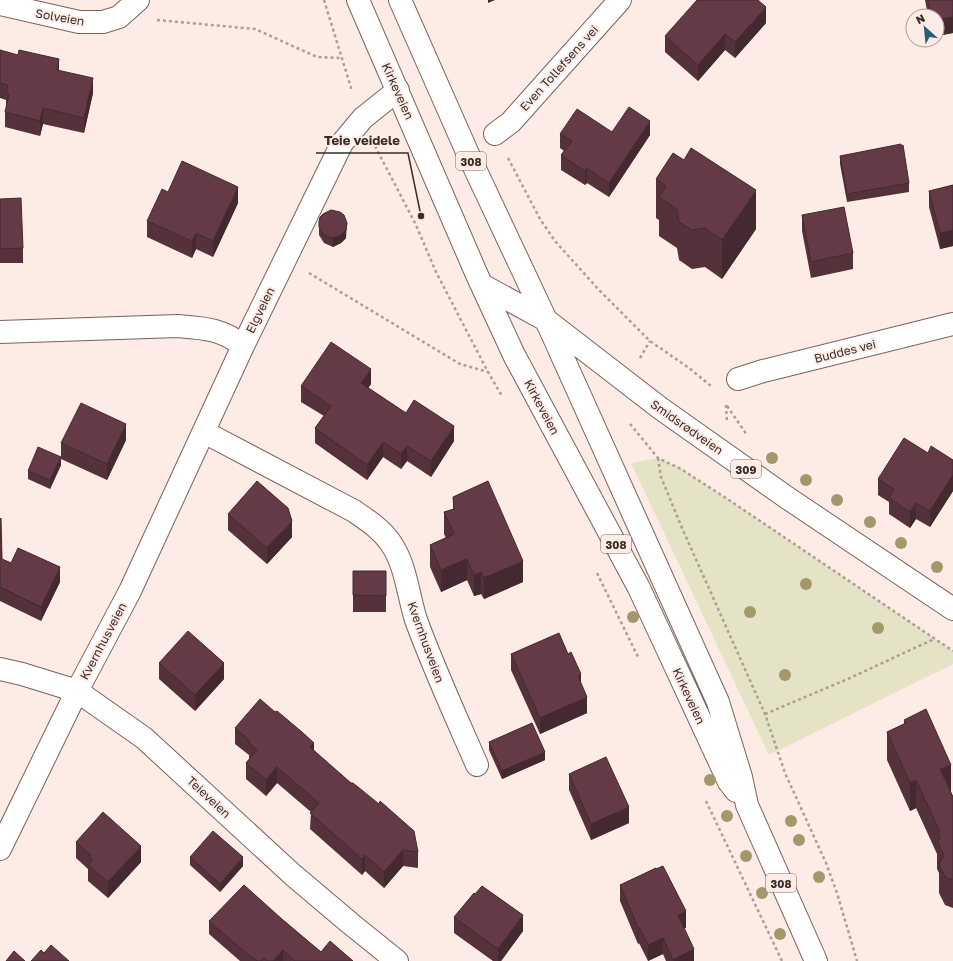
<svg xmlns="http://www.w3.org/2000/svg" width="953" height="961" viewBox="0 0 953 961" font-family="'Golos Text',sans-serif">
	<rect width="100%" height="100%" fill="#fdebe5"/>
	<path fill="#e4e3c6" d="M658 458 681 469 729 500 953 651V664L769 755 631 463Z"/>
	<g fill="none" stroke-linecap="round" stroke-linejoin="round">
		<defs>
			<path id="street" d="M0 4 79 22H103L119 17 138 0
				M495 134 511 122 620 0
				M0 332 178 326C204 328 223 329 243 346L342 143 363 118 398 90
				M738 379 763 371 953 324
				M204 432 354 511C367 520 381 529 390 542 406 564 408 595 416 620 434 669 456 717 477 765
				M0 669 22 674 77 691 144 738 293 875 351 924 397 961
				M0 849 77 691 130 591 243 346"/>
			<path id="primary" d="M358 0 477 275 514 355 639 588 729 782 736 791
				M400 0 468 154 546 320 718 702 741 777 747 805 816 961
				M482 285 546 320 660 408 786 497 953 609"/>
		</defs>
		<use href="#street" stroke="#7b615a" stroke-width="24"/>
		<use href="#primary" stroke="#7b615a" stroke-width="24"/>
		<path stroke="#ad9d99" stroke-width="2.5" stroke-dasharray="3 3" stroke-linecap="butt" d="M324 0 352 91
			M157 20 255 29 317 57 341 58
			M375 146 416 225 436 272 488 372 502 396
			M508 158 540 219 555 241 599 290 650 341 689 368 711 386
			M309 273 460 364 488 372
			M640 358 650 341
			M726 405 727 422
			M727 406 747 435
			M630 424 658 458 681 469 729 500 953 651
			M658 458 661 477 682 528 765 714 785 773 826 863 837 893 857 961
			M597 573 639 659
			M765 714 850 678 934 639
			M706 801 782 961"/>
		<use href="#street" stroke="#fff" stroke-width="22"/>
		<use href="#primary" stroke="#fff" stroke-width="22"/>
	</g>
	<g fill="#a3986b">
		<circle cx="772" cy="458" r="6"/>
		<circle cx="806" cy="480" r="6"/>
		<circle cx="837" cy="500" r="6"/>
		<circle cx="870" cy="522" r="6"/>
		<circle cx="901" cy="543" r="6"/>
		<circle cx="937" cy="567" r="6"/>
		<circle cx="806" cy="584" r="6"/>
		<circle cx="750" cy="612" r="6"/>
		<circle cx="633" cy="617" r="6"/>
		<circle cx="878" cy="628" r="6"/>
		<circle cx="785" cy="675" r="6"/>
		<circle cx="710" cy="780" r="6"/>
		<circle cx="727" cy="816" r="6"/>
		<circle cx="791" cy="821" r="6"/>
		<circle cx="799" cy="840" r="6"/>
		<circle cx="746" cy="856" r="6"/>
		<circle cx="819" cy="877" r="6"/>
		<circle cx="762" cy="893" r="6"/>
		<circle cx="780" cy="934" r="6"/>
	</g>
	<path fill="#55323b" d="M925 0H953V33L937 36V16H928Z
		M766 23 735 58 725 50 698 81 665 52V36Z
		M0 50 59 71 93 93 84 133 43 124 40 136 5 127V112L6 108V100L0 98Z
		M612 132 650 135 609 197 587 183 585 185 561 170V155L564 151 560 148V134Z
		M840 156 909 183V192L847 202 840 164Z
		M656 179 756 229 722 279 705 267 692 269 679 260 677 248 659 236V220L656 218Z
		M953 185V246L940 249 929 207V191Z
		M168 192 238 203 213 257 196 249 192 258 147 237V221Z
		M0 199 23 248V263H0Z
		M802 215 853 253V269L811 278 802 231Z
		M319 222 346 238 341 243 333 247 324 243 319 235Z
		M371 384 368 388 406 413 454 441 431 477 407 461 401 469 383 457 367 480 315 443V428L324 416 301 402V386Z
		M126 440 107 480 61 459V443Z
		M928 453 953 460V491L930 527 916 519 910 528 889 514V502L878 495V479Z
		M61 465 50 489 28 479V471Z
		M453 497 523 582 484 599 481 594 474 596 467 580 441 592 430 567V545L446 538 444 534V512L453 509Z
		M228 514 292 537 267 564 228 530Z
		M0 520 2 559 11 563 60 582 41 621 0 601Z
		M353 571 386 587V612H353Z
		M511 654 587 713 540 734 511 670Z
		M159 663 224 679 195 711 159 679Z
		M904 720 951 792 953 797V908L945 905 939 893V873L937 869V854L916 808 910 811 887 760V732L904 724Z
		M235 728 314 751 418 852V868L403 866 384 888 365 871 362 875 310 829 311 812 277 783 266 796 246 779V763L249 759V755L235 744Z
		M489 742 545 760 502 779 489 750Z
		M569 774 629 823 591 840 569 790Z
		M76 842 141 862 108 898 88 881V869L76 858Z
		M190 857 243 866 220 892 190 865Z
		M620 885 686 928H684L694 961H666L663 954 648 961 639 943 638 944 620 901Z
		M454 917 523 931 501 961H493L454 933Z
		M283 920 321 952 353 961H240L209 934V921Z"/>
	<path fill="#452930" d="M488 0H495L488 3Z
		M766 7V23L735 58V42Z
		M953 17V33L937 36V20Z
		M725 34V50L698 81V65Z
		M59 59V74L57 70Z
		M93 78V93L84 133V118Z
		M43 108V124L40 136V121Z
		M650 121V135L609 197V183Z
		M587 168V183L585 185V171Z
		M238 187V203L213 257V241Z
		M756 190V229L722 279V240Z
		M347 223 346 238 341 243 333 247V238Z
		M953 230V246L940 249V233Z
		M196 233V249L192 258V241Z
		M371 369V384L361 398V383Z
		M126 424V440L107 480V464Z
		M454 426V441L431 477V461Z
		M383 442V457L367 480V465Z
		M407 446V461L401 469V454Z
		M61 457V465L50 489V480Z
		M953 475V491L930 527V511Z
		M916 503V519L910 528V512Z
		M292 521V537L267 564V548Z
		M467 559V580L441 592V570Z
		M523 561V582L484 599V578Z
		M60 567V582L41 621V607Z
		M481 572V594L474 596V575Z
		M224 663V679L195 711V695Z
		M581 674V690L578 676Z
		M587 697V713L540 734V718Z
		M314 743V759L310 747Z
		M545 752V760L502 779V771Z
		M951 765V793L940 769Z
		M277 767V783L266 796V780Z
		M916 780V808L910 811V783Z
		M629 807V823L591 840V824Z
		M141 846V862L108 898V882Z
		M403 850V866L384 888V872Z
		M365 855V871L362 875V859Z
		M243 857V866L220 892V884Z
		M686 911V928L678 931V915Z
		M523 915V931L501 961H498V949Z
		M639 927V943L638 944V928Z
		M663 938V954L648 961V945Z
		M694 949V961H673V960Z
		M283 950V961H273Z"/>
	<path fill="#633a45" stroke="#452930" d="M697 0H758L766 7 735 42 725 34 698 65 665 36Z
		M928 0H953V17L937 20V16H932Z
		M0 50 18 55 19 50 59 59 57 70 93 78 84 118 43 108 40 121 5 112 9 94 6 93 8 85 0 83Z
		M629 107 650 121 609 183 587 168 585 171 561 155 572 141 560 134 577 109 612 132Z
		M901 144V146L903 145 909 183 847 194 840 156Z
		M691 148 756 190 722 240 705 228 692 230 679 222 677 209 659 197 666 186 656 179 673 153 684 160Z
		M182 161 238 187 213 241 196 233 192 241 147 221 162 189 168 192Z
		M953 185V230L940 233 929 191Z
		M21 198 23 248 0 249V199Z
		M844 207 853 253 811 262 802 215Z
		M331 210 340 212 344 215 347 223 346 230 341 235 333 238 324 235 319 227V222L320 217 323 214Z
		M331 342 371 369 361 383 406 413 414 400 454 426 431 461 407 446 401 454 383 442 367 465 315 428 331 406 301 386Z
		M81 403 126 424 107 464 61 443Z
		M904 438 928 453 931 446 953 460V475L930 511 916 503 910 512 889 498 894 489 878 479Z
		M38 447 61 457 50 480 28 471Z
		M257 481 288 508 292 521 267 548 228 514Z
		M488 481 523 561 484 578 481 572 474 575 467 559 441 570 430 545 454 534 444 512 454 509 453 497Z
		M1 518 2 559 11 563 18 548 60 567 41 607 0 587V520Z
		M353 571H386V596L353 595Z
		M188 631 224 663 195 695 159 663Z
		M559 633 568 654 571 652 581 674 578 676 587 697 540 718 511 654Z
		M260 699 275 712 277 711 302 732 314 743 310 747 351 783H353L379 804 380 801 414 831 418 852 403 850 384 872 365 855 362 859 310 813 319 803 277 767 266 780 246 763 257 750 249 743 250 741 235 728Z
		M926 709 951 765 940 769 953 797V880L945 877 939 864 944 855 937 841 940 839 938 833 940 832 916 780 910 783 887 732 906 723 904 720Z
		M532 723 545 752 502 771 489 742Z
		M606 757 629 807 591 824 569 774Z
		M103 812 141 846 108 882 88 865 93 860 89 856 91 855 76 842Z
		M213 831 243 857 220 884 190 857Z
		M663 866 686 911 678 915 694 949 673 960 663 938 648 945 639 927 638 928 620 885 656 868V869Z
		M244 885 283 920 321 952 330 941 353 961H295L283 950 273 961H267L264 958 261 961H257L252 957V958L209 921Z
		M482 886 523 915 498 949 454 917 474 893 475 894Z
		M51 945 69 961H31L41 950 44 953Z
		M14 951 25 961H6Z"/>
	<g text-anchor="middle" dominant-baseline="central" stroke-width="4" stroke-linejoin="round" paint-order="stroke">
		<g fill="#fdebe5" stroke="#726561" stroke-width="1">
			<rect x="456" y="152" width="30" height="18" rx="3"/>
			<rect x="731" y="460" width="30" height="18" rx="3"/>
			<rect x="601" y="535" width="30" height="18" rx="3"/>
			<rect x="766" y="874" width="30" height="18" rx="3"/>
		</g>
		<g font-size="11" font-weight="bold" fill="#372c29">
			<text x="471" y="161">308</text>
			<text x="746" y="469">309</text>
			<text x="616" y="544">308</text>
			<text x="781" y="883">308</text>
		</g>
		<g font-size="12" fill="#372c29" stroke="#fdebe5">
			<text transform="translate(60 17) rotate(10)">Solveien</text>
			<text transform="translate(559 68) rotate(-48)">Even Tollefsens vei</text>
			<text transform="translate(398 91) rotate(66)">Kirkeveien</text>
			<text transform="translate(260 310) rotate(-64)">Elgveien</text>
			<text transform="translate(845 351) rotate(-14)">Buddes vei</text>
			<text transform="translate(542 407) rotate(62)">Kirkeveien</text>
			<text transform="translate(687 427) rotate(35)">Smidsrødveien</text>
			<text transform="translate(103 641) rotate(-62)">Kvernhusveien</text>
			<text transform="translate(426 642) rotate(70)">Kvernhusveien</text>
			<text transform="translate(689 696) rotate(65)">Kirkeveien</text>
			<text transform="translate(209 797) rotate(43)">Teieveien</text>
		</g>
	</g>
	<path fill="none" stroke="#372c29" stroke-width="1.5" d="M421 216L408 153H316"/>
	<circle fill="#372c29" stroke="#fdebe5" stroke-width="1.5" cx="421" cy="216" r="4"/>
	<g font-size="13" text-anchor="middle" font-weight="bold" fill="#372c29" stroke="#fdebe5" stroke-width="4" stroke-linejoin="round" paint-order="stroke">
		<text x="362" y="145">Teie veidele</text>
	</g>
	<g transform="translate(925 28) rotate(333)"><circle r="19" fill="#fdebe5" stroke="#ae9f9a"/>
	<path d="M0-3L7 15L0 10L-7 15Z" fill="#246178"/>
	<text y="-6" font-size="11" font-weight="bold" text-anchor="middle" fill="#372c29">N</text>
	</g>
</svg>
